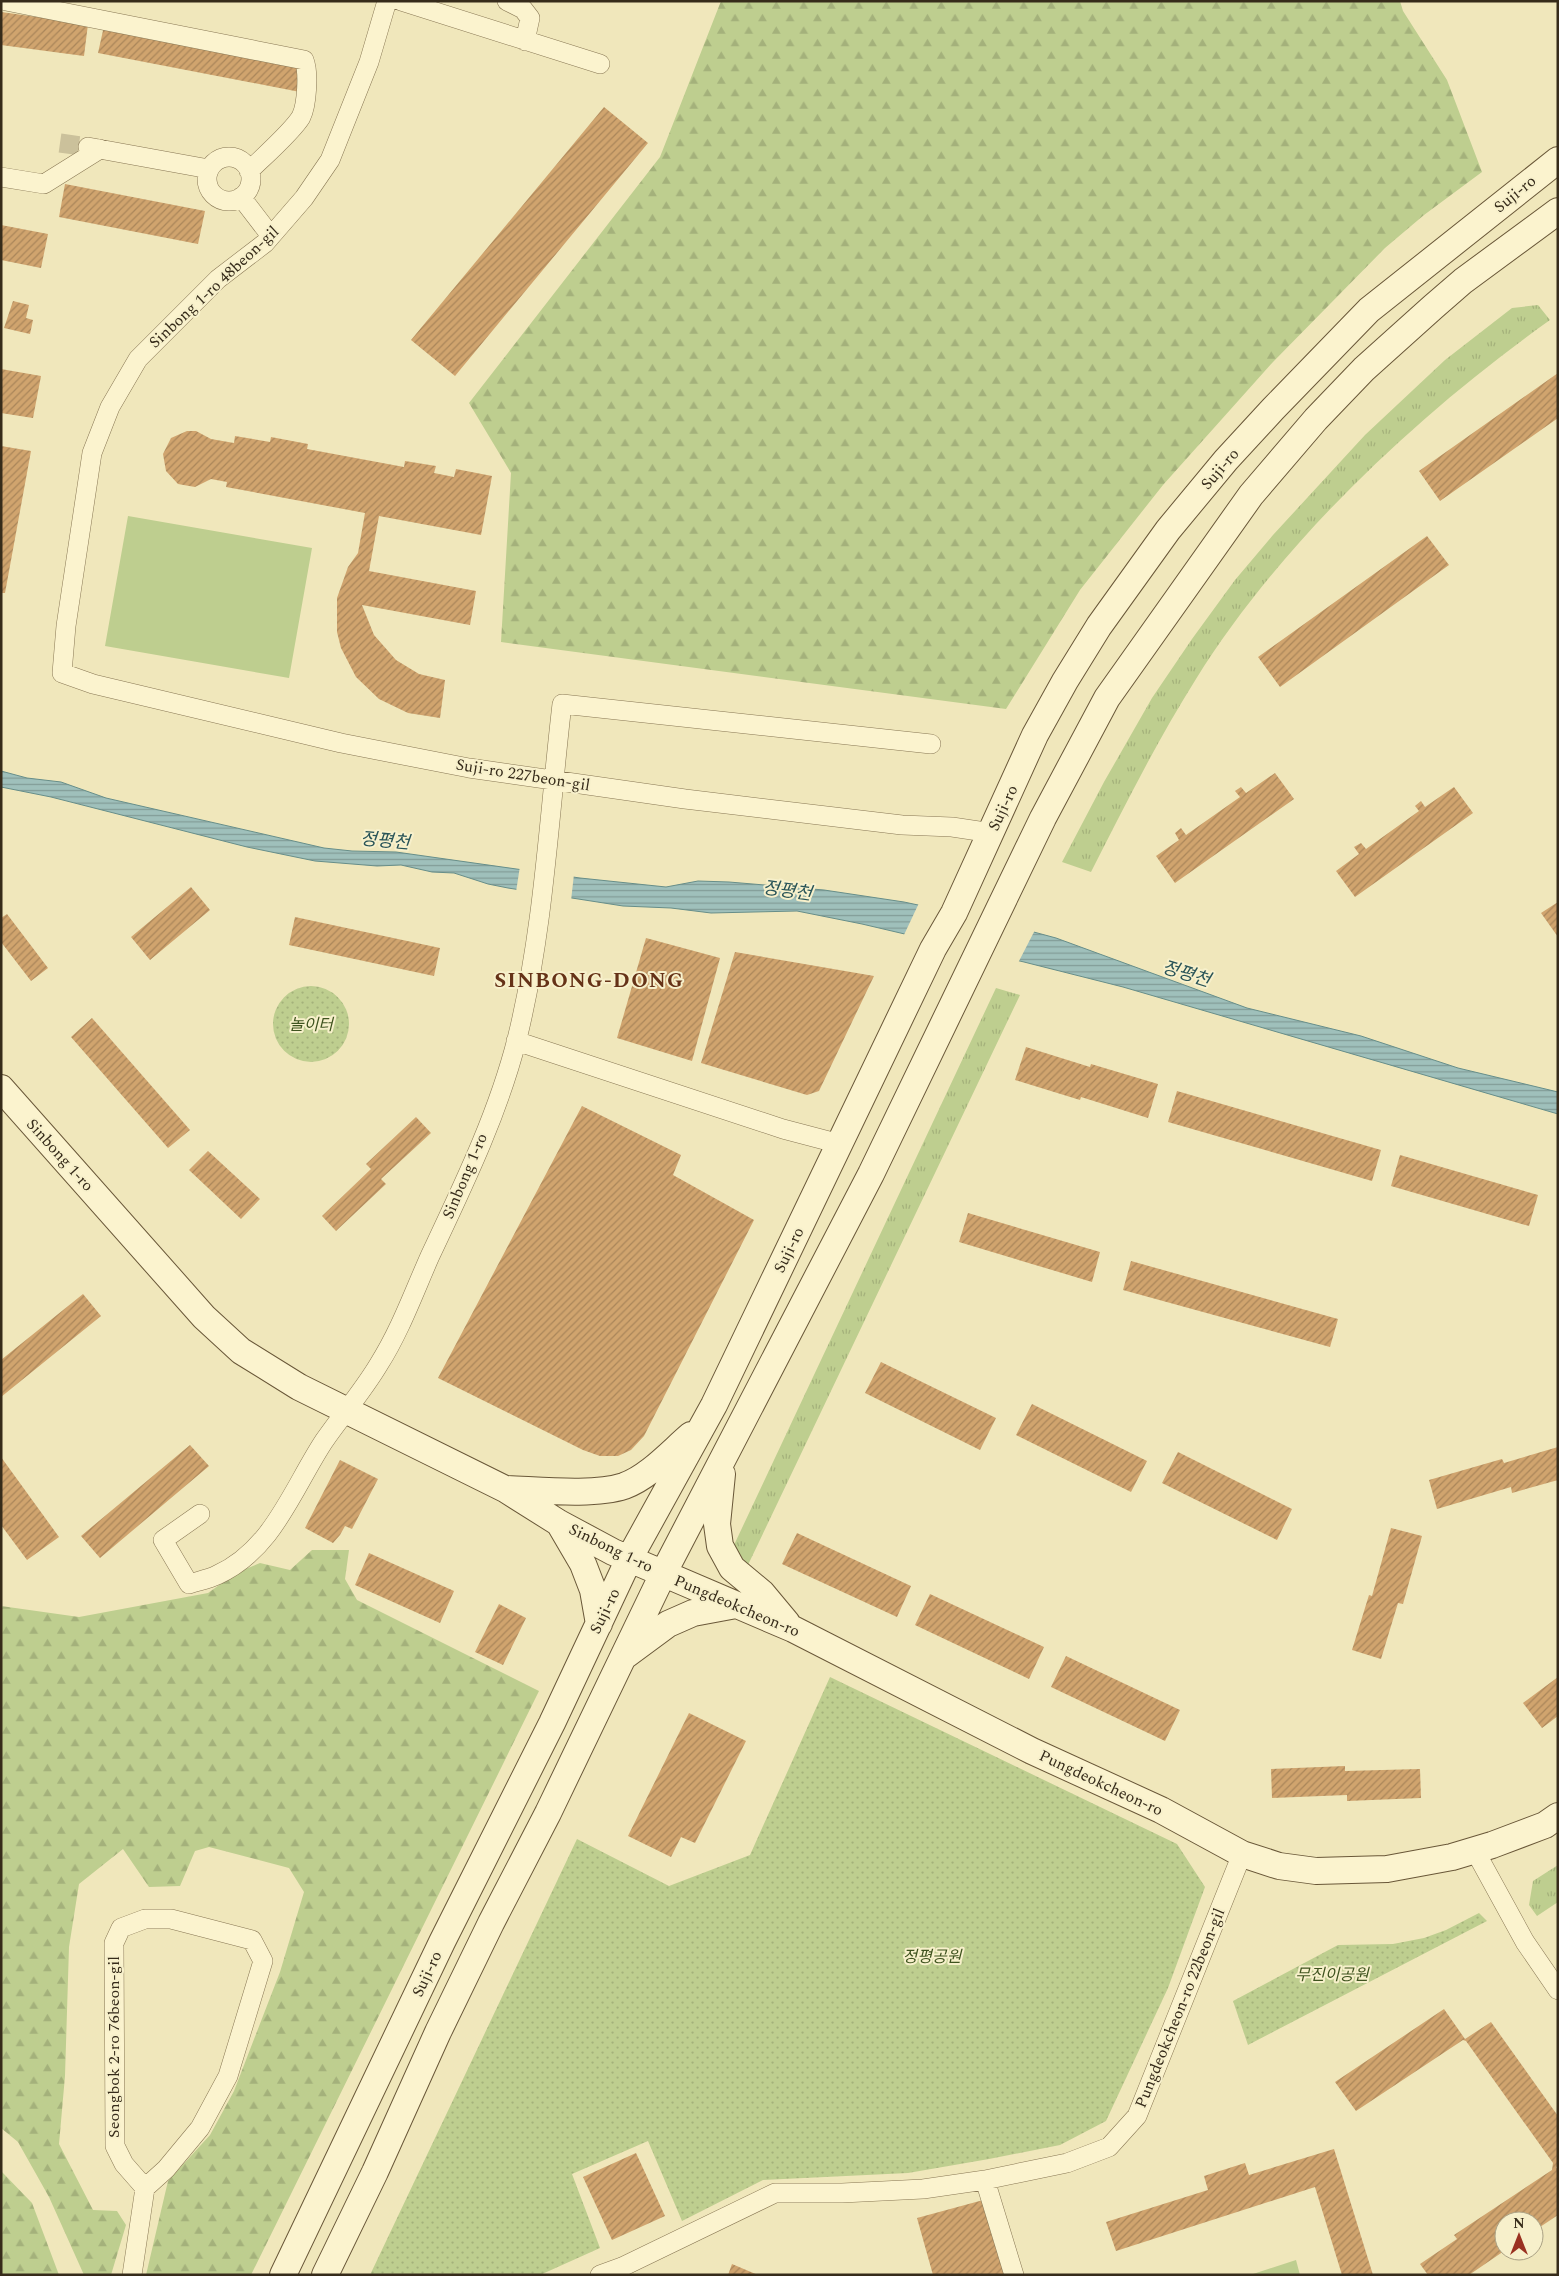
<svg xmlns="http://www.w3.org/2000/svg" width="1559" height="2276" viewBox="0 0 1559 2276" font-family="Spectral,'Noto Sans KR',serif">
	<defs>
		<pattern id="grass-tufts" width="24" height="20" patternUnits="userSpaceOnUse" patternTransform="scale(1.25)"><rect width="24" height="20" fill="#bece8f"/><path d="M3 7l-1-3M5 7V3M7 7l1-3M15 17l-1-3M17 17v-4M19 17l1-3" fill="none" stroke="#a4b17b"/></pattern>
		<pattern id="forest-firs" width="22" height="20" patternUnits="userSpaceOnUse" patternTransform="scale(1.25)"><rect width="22" height="20" fill="#bece8f"/><path d="M5 1l3.5 6h-7zM16 11l3.5 6h-7z" fill="#a4b17b"/></pattern>
		<pattern id="park-dots" width="8" height="8" patternUnits="userSpaceOnUse" patternTransform="scale(1.25)"><rect width="8" height="8" fill="#bece8f"/><path d="M2 2h.1M6 6h.1" fill="none" stroke="#a4b17b" stroke-width="1.8" stroke-linecap="round"/></pattern>
		<pattern id="water-rules" width="6" height="5" patternUnits="userSpaceOnUse" patternTransform="scale(1.25)"><rect width="6" height="5" fill="#9fc0bb"/><path d="M0 2.5h6" fill="none" stroke="#829c97"/></pattern>
		<pattern id="building-hatch" width="6" height="6" patternUnits="userSpaceOnUse" patternTransform="scale(1.25)"><rect width="6" height="6" fill="#d0a46e"/><path d="M-1 1l2-2M0 6l6-6M5 7l2-2" fill="none" stroke="#aa865a"/></pattern>
	</defs>
	<rect width="100%" height="100%" fill="#f0e7bb"/>
	<path fill="url(#grass-tufts)" d="M1538 305 1550 320C1418 414 1282 541 1196 679 1157 741 1124 807 1091 872L1062 862 1104 782 1152 698 1192 639 1235 580 1273 535 1365 435 1445 360 1512 308Z
		M996 988 1020 995 747 1567 734 1545Z
		M1558 1865V1902L1537 1916 1529 1905 1533 1881Z"/>
	<path fill="url(#forest-firs)" d="M721 1H1400L1403 11 1447 80 1482 172 1424 215 1385 248 1273 362 1163 485 1080 590 1006 709 501 642 511 473 469 403 660 157Z
		M312 1550H349L345 1579 357 1600 539 1691 251 2275H146L168 2181 210 2135 234 2091 280 1972 304 1892 289 1868 209 1847 195 1851 180 1886 149 1887 123 1849 79 1884 69 1947 65 2076 59 2144 93 2210 117 2211 126 2225 111 2275H84L49 2197 18 2142 1 2128V1606L79 1617 208 1593 236 1573 260 1563 290 1570Z
		M1 2171 32 2203 59 2275H1Z"/>
	<path fill="url(#park-dots)" d="M273 1024a38 38 0 1 1 76 0a38 38 0 1 1-76 0Z
		M830 1677 1177 1844 1205 1887 1168 1988 1106 2121 1060 2145 989 2159 908 2173 763 2180 682 2221 648 2141 572 2174 600 2248 540 2275H370L577 1839 669 1886 750 1855Z
		M1479 1913 1487 1921 1248 2045 1233 2001 1338 1945 1393 1944 1424 1938 1446 1930Z"/>
	<path fill="#bece8f" d="M128 516 312 548 289 678 105 646Z
		M1296 2260 1300 2275H1250Z"/>
	<path fill="url(#water-rules)" stroke="#678e89" d="M1 771 27 778 61 782 106 798 324 848 352 851 396 852 580 878 666 887 698 881 729 882 824 890 904 902 993 921 1056 938 1247 1008 1361 1036 1458 1068 1558 1092V1114L1123 987 1024 962 862 924 797 911 711 913 671 908 623 906 508 888 488 884 454 873 432 872 401 865 377 866 315 861 247 847 51 797 1 787Z"/>
	<path fill="#f0e7bb" d="M520 866 574 874 571 901 516 892Z
		M919 903 993 919 1035 930 1018 963 903 937Z"/>
	<path fill="url(#building-hatch)" d="M1 12 88 24 84 56 1 45Z
		M104 26 304 65 300 92 98 53Z
		M604 107 648 143 455 376 411 340Z
		M65 184 205 211 198 244 59 217Z
		M1 225 48 234 41 268 1 260Z
		M13 301 29 305 26 318 33 320 30 334 4 328Z
		M1 369 41 376 33 418 1 413Z
		M1558 373V418L1440 501 1419 471Z
		M187 431H196L211 439 234 443 235 436 270 442 271 437 308 444 307 449 404 467 405 461 436 466 434 473 454 477 456 469 492 476 481 535 379 516 369 571 476 591 470 625 362 605 374 635 396 660 419 674 445 680 440 718 408 713 379 699 356 677 341 648 337 632V598L348 567 358 553 365 513 226 487 227 482 211 479 195 487 178 484 166 471 163 454 171 438Z
		M1 446 31 451 5 593H1Z
		M1427 536 1449 565 1280 687 1258 657Z
		M1275 773 1294 799 1175 883 1156 856 1179 840 1175 833 1181 828 1186 835 1240 797 1235 791 1241 787 1246 793Z
		M1454 787 1473 813 1355 897 1336 871 1359 854 1354 847 1361 843 1366 849 1419 811 1415 806 1421 801 1425 807Z
		M191 887 210 910 150 960 131 937Z
		M1558 902V937L1541 913Z
		M7 914 48 968 31 981 1 942V918Z
		M295 917 440 948 434 976 289 945Z
		M646 938 720 958 692 1061 617 1038Z
		M735 952 874 976 819 1091 807 1095 701 1063Z
		M92 1018 190 1130 168 1148 71 1037Z
		M1026 1047 1090 1067 1091 1064 1158 1084 1148 1118 1081 1097 1080 1100 1015 1080Z
		M1177 1091 1381 1150 1372 1181 1168 1122Z
		M582 1106 681 1155 673 1175 754 1220 644 1436 631 1450 618 1456H600L583 1450 438 1378Z
		M416 1117 431 1133 381 1179 386 1184 336 1231 322 1216 371 1169 366 1164Z
		M208 1151 260 1199 241 1219 189 1170Z
		M1400 1155 1538 1195 1529 1226 1391 1186Z
		M968 1213 1100 1252 1092 1282 959 1242Z
		M1131 1261 1338 1319 1330 1347 1123 1290Z
		M83 1294 101 1316 1 1397V1360Z
		M881 1362 996 1418 980 1450 865 1393Z
		M1032 1404 1147 1461 1131 1492 1016 1435Z
		M190 1445 209 1466 100 1558 81 1536Z
		M1558 1447V1480L1512 1493 1511 1487 1437 1509 1429 1480 1502 1459 1504 1463Z
		M1178 1452 1292 1509 1277 1540 1162 1483Z
		M1 1457 59 1537 27 1560 1 1525Z
		M340 1460 378 1479 352 1529 345 1526 340 1535 333 1543 305 1528Z
		M1391 1528 1422 1536 1403 1604 1398 1603 1381 1659 1352 1650 1369 1595 1372 1596Z
		M797 1533 911 1586 897 1617 782 1564Z
		M369 1553 454 1591 440 1623 355 1585Z
		M930 1594 1044 1647 1029 1679 915 1625Z
		M499 1604 526 1618 503 1665 475 1652Z
		M1066 1656 1180 1710 1165 1741 1051 1687Z
		M1558 1677V1716L1542 1728 1523 1703Z
		M689 1713 746 1741 695 1843 681 1837 671 1857 628 1836Z
		M1345 1766V1771L1420 1769 1421 1798 1347 1801V1795L1272 1798 1271 1769Z
		M1444 2009 1465 2039 1491 2022 1558 2116V2166L1556 2167 1558 2170V2215L1534 2231V2221H1504V2251L1469 2275H1428L1420 2264 1457 2239 1454 2235 1552 2170 1553 2163 1466 2041 1463 2040 1356 2111 1335 2082Z
		M1334 2149 1373 2275H1342L1315 2187 1116 2251 1106 2222 1208 2190 1204 2176 1245 2163 1249 2175Z
		M636 2153 665 2216 612 2240 583 2177Z
		M987 2199 1008 2275H933L917 2218Z
		M732 2264 758 2275H728Z"/>
	<g fill="none" stroke-linecap="round" stroke-linejoin="round">
		<path stroke="#cbc19b" stroke-width="19" stroke-dasharray="19 9" stroke-linecap="butt" d="M60 143 88 147"/>
		<defs>
			<path id="street" d="M6 1 304 60C309 72 307 105 301 117 292 132 262 158 249 171
				M387 1 369 62 330 160 304 198 265 243 218 279 138 359 110 407 92 453 66 626 62 673 93 684 341 743 469 768 685 799 902 825 952 827 992 833
				M401 1 600 64
				M507 1 523 9 530 18 525 41
				M88 147 209 169
				M207 179a22 22 0 1 1 44 0a22 22 0 1 1-44 0Z
				M1 177 44 184 100 149
				M241 197 271 236
				M516 1041 783 1129 840 1144
				M200 1514 163 1540 189 1584C198 1581 209 1579 217 1575 273 1550 293 1488 324 1441 342 1415 363 1391 379 1364 400 1331 414 1292 430 1256 463 1186 498 1114 517 1039 544 930 549 815 562 704L931 744
				M1474 1849 1525 1942 1558 1990
				M985 2180 1014 2275
				M132 2275 145 2188 166 2169 200 2128 228 2076 263 1961 252 1940 171 1919H145L121 1928 114 1943 115 2146 124 2164 145 2188
				M600 2275 622 2267 775 2193H842L923 2189 985 2180 1067 2163 1109 2147 1137 2116 1242 1854"/>
			<path id="secondary" d="M1 1088 204 1317 241 1351 299 1387 505 1489 559 1523 613 1552 793 1629 1032 1751 1161 1810 1242 1854 1279 1866 1316 1871 1387 1869 1452 1857 1492 1845 1545 1825 1558 1816
				M722 1474 717 1524 720 1546 732 1568 762 1593 787 1623
				M505 1489C538 1490 594 1496 624 1486 649 1477 671 1452 691 1435
				M559 1523 583 1564 593 1590 599 1624
				M626 1655 668 1624 693 1613 736 1605
				M283 2275 442 1942 552 1723 629 1559 714 1405 933 949 954 913 1035 735 1065 681 1099 626 1168 530 1226 460 1273 409 1369 310 1558 160
				M325 2275 375 2172 438 2032 491 1923 548 1813 663 1574 871 1174 1043 818 1107 698 1251 495 1316 419 1364 369 1433 307 1463 281 1558 211"/>
		</defs>
		<use href="#street" stroke="#887754" stroke-width="20"/>
		<use href="#secondary" stroke="#695738" stroke-width="28"/>
		<use href="#street" stroke="#fbf3ce" stroke-width="19"/>
		<use href="#secondary" stroke="#fbf3ce" stroke-width="26"/>
	</g>
	<g text-anchor="middle" dominant-baseline="central" stroke-width="4" stroke-linejoin="round" paint-order="stroke">
		<g font-size="16" fill="#362b1a" stroke="#f7f0cb">
			<text transform="translate(1515 194) rotate(-39)">Suji-ro</text>
			<text transform="translate(214 287) rotate(-43)">Sinbong 1-ro 48beon-gil</text>
			<text transform="translate(1220 469) rotate(-49)">Suji-ro</text>
			<text transform="translate(523 775) rotate(9)">Suji-ro 227beon-gil</text>
			<text transform="translate(1003 808) rotate(-65)">Suji-ro</text>
			<text transform="translate(60 1155) rotate(48)">Sinbong 1-ro</text>
			<text transform="translate(465 1176) rotate(-67)">Sinbong 1-ro</text>
			<text transform="translate(789 1250) rotate(-64)">Suji-ro</text>
			<text transform="translate(611 1548) rotate(26)">Sinbong 1-ro</text>
			<text transform="translate(737 1606) rotate(23)">Pungdeokcheon-ro</text>
			<text transform="translate(605 1611) rotate(-64)">Suji-ro</text>
			<text transform="translate(1101 1783) rotate(25)">Pungdeokcheon-ro</text>
			<text transform="translate(427 1974) rotate(-65)">Suji-ro</text>
			<text transform="translate(1180 2008) rotate(-68)">Pungdeokcheon-ro 22beon-gil</text>
			<text transform="translate(114 2047) rotate(-90)">Seongbok 2-ro 76beon-gil</text>
		</g>
		<g font-size="16" font-style="italic" fill="#3f531f" stroke="#f7f0cb">
			<text x="311" y="1025">놀이터</text>
			<text x="932" y="1957">정평공원</text>
			<text x="1332" y="1975">무진이공원</text>
		</g>
		<g font-size="18" font-style="italic" fill="#285357" stroke="#f7f0cb">
			<text transform="translate(385 841) rotate(5)">정평천</text>
			<text transform="translate(787 891) rotate(8)">정평천</text>
			<text transform="translate(1186 974) rotate(17)">정평천</text>
		</g>
		<g font-size="21" font-weight="bold" letter-spacing="1" fill="#653217" stroke="#f7f0cb">
			<text x="589" y="981">SINBONG-DONG</text>
		</g>
	</g>
	<rect width="1559" height="2276" fill="none" stroke="#362b1a" stroke-width="5"/>
	<g transform="translate(1519 2236)"><circle r="24" fill="#f7f0cb" stroke="#aaa184"/>
	<path d="M0-4L9 19L0 12L-9 19Z" fill="#9a3121"/>
	<text y="-8" font-size="14" font-weight="bold" text-anchor="middle" fill="#362b1a">N</text>
	</g>
</svg>
